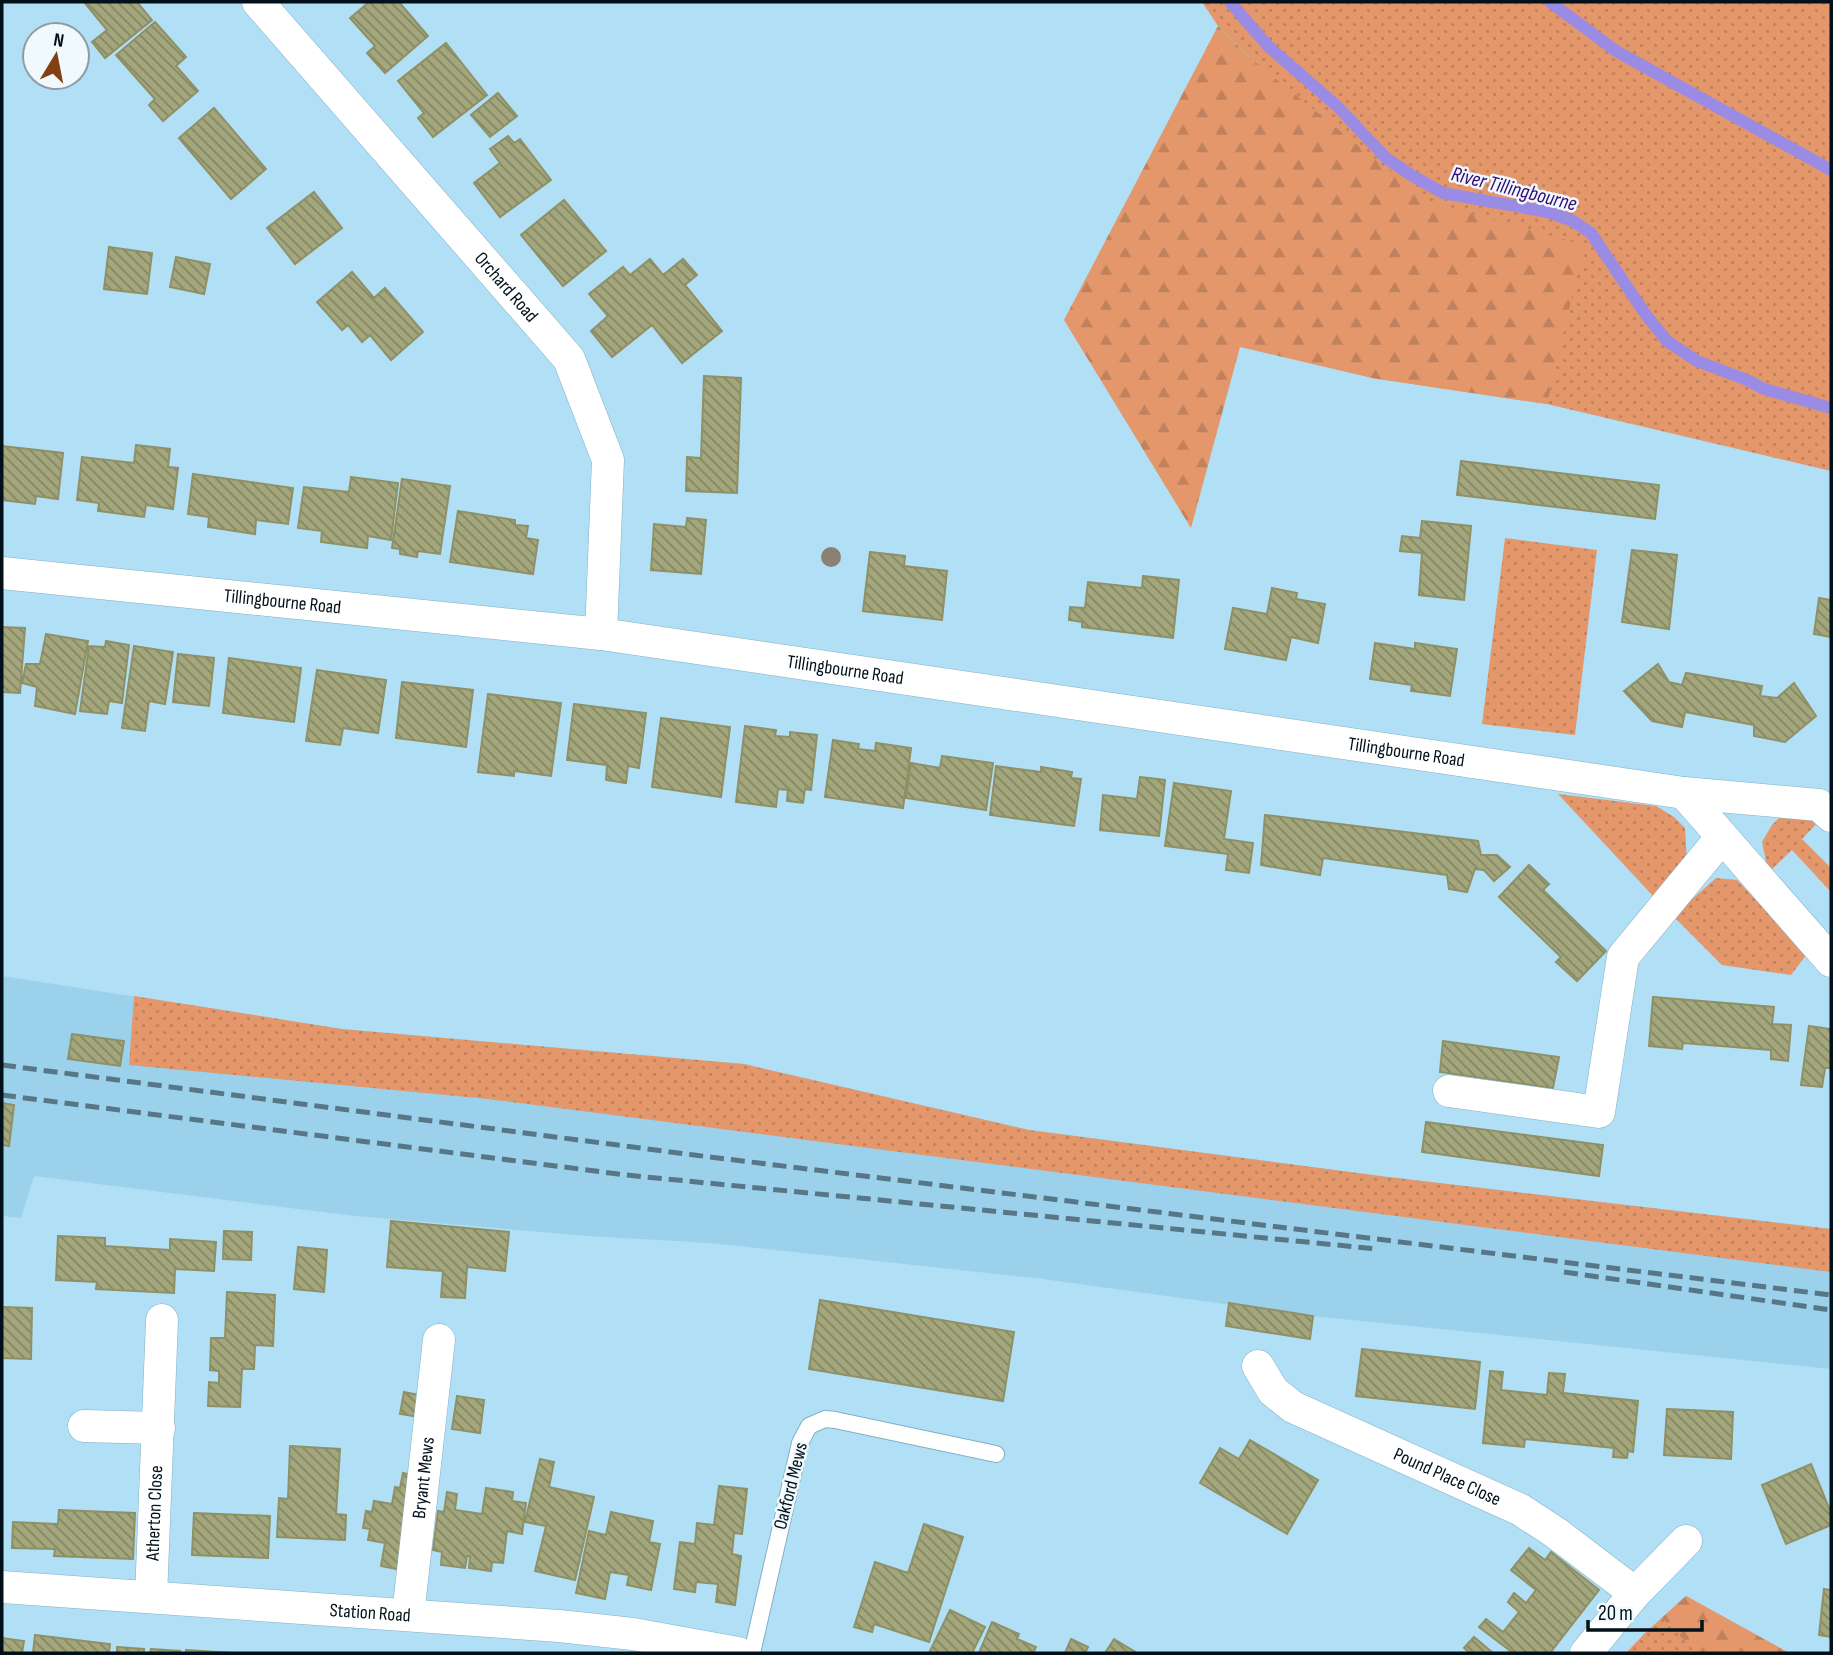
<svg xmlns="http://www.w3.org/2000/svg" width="1833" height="1655" viewBox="0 0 1833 1655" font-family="'Sofia Sans Condensed',sans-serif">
	<defs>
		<pattern id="grass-dots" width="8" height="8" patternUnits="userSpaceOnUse" patternTransform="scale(1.75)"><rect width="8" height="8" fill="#e3976b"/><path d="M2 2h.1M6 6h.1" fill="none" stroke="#c1815c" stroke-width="1.8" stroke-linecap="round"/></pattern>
		<pattern id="forest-firs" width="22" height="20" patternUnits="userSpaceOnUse" patternTransform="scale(1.75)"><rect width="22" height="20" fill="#e3976b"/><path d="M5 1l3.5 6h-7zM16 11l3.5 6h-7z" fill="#c1815c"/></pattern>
		<pattern id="building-back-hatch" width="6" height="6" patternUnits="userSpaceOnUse" patternTransform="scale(1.75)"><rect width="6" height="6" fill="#a4a67c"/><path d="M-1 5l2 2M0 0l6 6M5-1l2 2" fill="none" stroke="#838665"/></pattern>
	</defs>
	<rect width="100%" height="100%" fill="#b0dff6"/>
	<path fill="#9cd1ec" d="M2 976 342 1029 744 1064 1029 1130 1380 1176 1831 1229V1369L1313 1316 1043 1279 710 1243 588 1236 355 1216 34 1176 21 1218 2 1216Z"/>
	<path fill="url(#grass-dots)" d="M1202 2H1831V471L1547 404 1372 378 1249 57 1218 26Z
		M1505 538 1597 550 1575 735 1482 724Z
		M1558 794 1656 806 1674 817 1685 828 1687 863 1654 897Z
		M1780 817 1822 818 1802 839 1831 868V892L1792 850 1772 869 1767 866 1762 842 1772 825Z
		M1716 878 1737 880 1807 954 1791 975 1722 965 1673 916Z
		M134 996 342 1029 744 1064 1029 1130 1380 1176 1831 1229V1272L488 1099 129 1065Z
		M1686 1596 1789 1653H1626L1645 1633Z"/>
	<path fill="url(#forest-firs)" d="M1218 26 1249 57 1425 200 1584 245 1547 404 1372 378 1240 347 1191 528 1064 320Z
		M1686 1596 1789 1653H1697L1662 1618Z"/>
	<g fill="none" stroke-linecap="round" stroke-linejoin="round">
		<path stroke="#9a8be5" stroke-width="12" d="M1230 2 1268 46 1338 107 1386 158 1411 175 1443 193 1548 212 1573 221 1591 233 1646 315 1667 341 1697 361 1747 380 1764 389 1831 408
			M1550 2 1616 51 1831 170"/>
	</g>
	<path fill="url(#building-back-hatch)" stroke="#8e9066" stroke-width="2" d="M84 2H137L152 20 105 58 92 42 107 30Z
		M369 2H399L428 36 385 73 367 53 375 46 350 18Z
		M155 22 186 57 176 66 198 91 163 121 149 105 155 99 116 55Z
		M446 43 487 95 433 137 418 118 424 113 398 81Z
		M498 93 517 116 490 137 471 115Z
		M214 108 266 169 231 199 179 138Z
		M508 136 514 143 520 139 551 180 500 217 474 183 500 163 490 149Z
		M314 192 342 228 295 264 267 228Z
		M564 200 606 251 563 286 521 235Z
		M109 247 152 253 147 294 104 289Z
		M176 257 210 264 204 294 170 287Z
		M650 259 663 275 683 259 697 275 685 285 722 331 682 363 652 325 612 357 591 331 608 316 589 294 623 267 630 275Z
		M352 272 374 298 385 288 423 332 391 360 370 335 362 342 348 325 342 330 317 302Z
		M704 376 741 378 737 493 686 491 687 457 701 458Z
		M136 445 170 449 168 467 178 468 173 509 146 505 144 517 98 511 99 503 77 500 82 457 134 463Z
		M2 446 63 453 58 499 36 496 35 504 2 500Z
		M1461 461 1659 485 1655 519 1457 495Z
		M193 474 293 488 288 524 256 520 255 534 208 527 209 517 188 514Z
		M351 477 398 483 391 540 368 536 367 548 321 542 322 531 298 528 304 487 349 492Z
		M402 479 450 486 440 554 418 551 417 557 400 554V549L392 548Z
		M458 511 515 520V525L528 526 526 538 538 540 533 574 450 562Z
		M687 518 706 520 701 574 651 570 654 524 686 527Z
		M1422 521 1471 526 1464 600 1419 595 1422 553 1400 551 1402 536 1420 538Z
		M1632 550 1677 555 1669 629 1622 622Z
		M870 552 905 556 904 566 947 571 942 620 863 611Z
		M1143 576 1179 580 1173 638 1082 627V622L1069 620 1070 607 1085 608 1088 582 1142 588Z
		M1272 588 1297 593 1296 599 1325 604 1318 643 1291 637 1286 660 1225 649 1233 608 1267 614Z
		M1819 598 1831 600V637L1814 634Z
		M2 627 25 628 20 693 2 692Z
		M46 634 88 641 75 714 35 706 37 687 22 683 26 664H40Z
		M106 641 129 645 122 703 109 701 107 714 80 711 89 646 105 647Z
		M1375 643 1415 649V643L1457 649 1450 696 1411 691 1412 685 1370 679Z
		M134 646 173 652 165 704 149 701 145 731 122 728Z
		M178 654 214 658 209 706 173 702Z
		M229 658 301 668 294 722 223 713Z
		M1658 664 1669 682 1682 685 1686 673 1762 686 1760 696 1777 698 1794 683 1816 716 1785 742 1754 736V725L1685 712 1682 727 1652 721 1624 691Z
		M317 670 386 680 378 733 343 728 340 745 306 741Z
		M402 682 473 690 466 747 396 738Z
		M488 694 561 703 551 776 514 771V776L478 772Z
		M574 704 646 713 639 768 628 766 626 783 606 780 607 765 567 760Z
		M661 718 730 727 721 797 652 787Z
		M745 726 776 730 775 736 790 737V732L817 735 811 790 805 789 803 803 787 801 788 790 778 789 776 807 736 802Z
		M833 740 859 744 858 749 875 751 876 743 911 748 903 808 825 797Z
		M942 756 993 763 986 810 906 798 911 763 940 768Z
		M996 766 1041 772V767L1072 772 1071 778 1081 779 1074 826 990 815Z
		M1140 777 1165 780 1159 836 1100 830 1103 795 1137 799Z
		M1174 783 1231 791 1224 839 1253 843 1249 873 1226 870 1228 854 1165 846Z
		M1265 815 1478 841 1481 855H1497L1510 867 1494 881 1484 870 1475 869 1467 892 1449 889 1447 875 1323 858 1320 875 1261 865Z
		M1529 865 1549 884 1543 890 1606 951 1577 981 1556 962 1561 957 1499 897Z
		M1653 997 1774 1007 1772 1024 1791 1025 1788 1061 1771 1059V1050L1683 1043 1682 1049 1649 1046Z
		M1809 1026 1831 1029V1068H1825L1822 1087 1801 1085Z
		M72 1034 124 1041 120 1066 68 1059Z
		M1443 1041 1559 1057 1553 1088 1440 1072Z
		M2 1103 14 1105 9 1146 2 1145Z
		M1426 1122 1603 1145 1599 1176 1422 1152Z
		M391 1221 509 1232 505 1271 467 1267 465 1298 441 1297 443 1271 387 1267Z
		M224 1231 252 1232 251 1260 223 1259Z
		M58 1236 105 1238V1246L170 1250V1239L216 1242 214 1271 175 1269 174 1293 96 1289 97 1282 56 1280Z
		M298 1247 327 1250 324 1292 294 1289Z
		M227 1292 275 1295 273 1346 255 1345 254 1369H242L240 1407 208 1406 209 1382 219 1383V1371L210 1370 211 1338H225Z
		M820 1300 1014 1332 1003 1401 809 1369Z
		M1229 1303 1313 1316 1310 1339 1226 1326Z
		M2 1307 32 1308 31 1359 2 1358Z
		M1362 1349 1480 1362 1475 1409 1356 1396Z
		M1490 1371 1503 1372 1501 1390 1547 1395 1549 1373 1565 1374 1563 1393 1638 1401 1633 1452 1628 1451 1627 1458 1613 1457 1614 1448 1525 1439 1524 1447 1483 1443Z
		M404 1392 424 1396 420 1417 400 1414Z
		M457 1396 484 1400 480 1433 452 1429Z
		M1667 1409 1733 1412 1731 1459 1664 1455Z
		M1250 1440 1318 1480 1287 1534 1200 1483 1220 1448 1239 1459Z
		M290 1446 340 1449 336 1514 346 1515 345 1540 277 1537 279 1498 288 1499Z
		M540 1459 554 1462 549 1487 594 1497 575 1580 535 1571 546 1526 525 1522Z
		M1811 1464 1831 1513V1525L1786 1544 1762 1485Z
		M403 1473 412 1475 402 1570 381 1566 385 1543 368 1540 370 1529 363 1528 366 1511 372 1512 374 1501 392 1504 395 1487 400 1488Z
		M719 1486 747 1489 742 1534 734 1533 732 1554 741 1556 735 1605 716 1602 718 1584 696 1582 695 1592 674 1589 680 1542 695 1544 697 1523 714 1525Z
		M486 1488 513 1492 512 1501 526 1503 522 1534 507 1531 503 1563 492 1562 491 1571 469 1568 470 1556H467L465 1568 441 1565 442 1552 433 1550 438 1511 444 1512 447 1492 457 1494 455 1510 482 1514Z
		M59 1510 135 1513 133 1559 54 1556 55 1549 12 1548 13 1522 58 1524Z
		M611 1512 653 1521 649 1542 660 1544 651 1590 627 1585 629 1575 610 1572 605 1599 576 1593 589 1531 606 1535Z
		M194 1513 270 1516 268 1558 192 1555Z
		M924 1524 963 1537 929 1642 874 1624 872 1632 854 1627 875 1562 908 1573Z
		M1529 1548 1545 1560 1551 1552 1599 1590 1550 1653H1513L1479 1627 1486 1619 1503 1632 1519 1612 1508 1602 1514 1593 1526 1603 1536 1590 1511 1570Z
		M1824 1589 1831 1590V1637L1819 1635Z
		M950 1610 985 1627 972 1653H929Z
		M992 1622 1019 1634 1017 1639 1036 1647 1033 1653H979Z
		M35 1635 110 1644 109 1653H33Z
		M1474 1637 1493 1653H1470L1464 1648Z
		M2 1638 24 1641 22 1653H2Z
		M1071 1639 1088 1647 1085 1653H1065Z
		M1114 1639 1137 1653H1105Z
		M117 1647 144 1649V1653H117Z
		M151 1649 180 1651 179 1653H150Z
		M186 1650 233 1653H186Z"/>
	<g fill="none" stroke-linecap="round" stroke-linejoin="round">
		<defs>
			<path id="service" d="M752 1653 800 1443 809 1426 825 1419 835 1420 996 1454"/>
			<g id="minor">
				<path id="s1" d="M258 2 569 359 608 460 601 634"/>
				<path id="s2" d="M2 573 601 634 1684 793"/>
				<path d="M1831 816 1819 805 1684 793 1831 961"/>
				<path d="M1449 1091 1599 1112 1623 957 1722 837"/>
				<path id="s3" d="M1258 1366 1273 1391 1293 1407 1521 1510 1556 1533 1635 1593"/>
				<path d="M84 1426 159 1428"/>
				<path id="s4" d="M2 1587 559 1626 633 1634 738 1653"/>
				<path id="s5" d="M151 1597 162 1320"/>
				<path id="s6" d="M408 1615 439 1340"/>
				<path d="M1586 1653 1635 1593 1686 1541"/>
			</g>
		</defs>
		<use href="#service" stroke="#83b0c6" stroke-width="18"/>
		<use href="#minor" stroke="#83b0c6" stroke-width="33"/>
		<use href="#service" stroke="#fff" stroke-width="16"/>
		<use href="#minor" stroke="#fff" stroke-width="32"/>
		<path stroke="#587786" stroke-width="5" stroke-dasharray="14 7" stroke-linecap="butt" d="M2 1065 694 1155 1831 1295
			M2 1095 626 1175 1377 1249
			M1564 1272 1831 1310"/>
	</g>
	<circle fill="#8b8073" cx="831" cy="557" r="10"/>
	<g text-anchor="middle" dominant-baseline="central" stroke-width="5" stroke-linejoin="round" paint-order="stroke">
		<g font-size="19" fill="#021119" stroke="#f0f9fe">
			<text stroke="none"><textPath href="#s1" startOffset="378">Orchard Road</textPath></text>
			<text stroke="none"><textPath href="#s2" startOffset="282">Tillingbourne Road</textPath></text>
			<text stroke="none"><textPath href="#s2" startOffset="849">Tillingbourne Road</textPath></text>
			<text stroke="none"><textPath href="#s2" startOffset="1416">Tillingbourne Road</textPath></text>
			<text stroke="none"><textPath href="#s3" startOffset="224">Pound Place Close</textPath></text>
			<text stroke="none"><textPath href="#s6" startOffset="138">Bryant Mews</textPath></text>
			<text transform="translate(791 1486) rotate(-76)">Oakford Mews</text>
			<text stroke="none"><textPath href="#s5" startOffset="84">Atherton Close</textPath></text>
			<text stroke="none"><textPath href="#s4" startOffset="369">Station Road</textPath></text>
		</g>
		<g font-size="21" font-style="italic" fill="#340977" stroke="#f0f9fe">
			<text transform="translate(1514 189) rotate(14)">River Tillingbourne</text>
		</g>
	</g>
	<rect width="1833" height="1655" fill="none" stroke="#021119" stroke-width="7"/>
	<g transform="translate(56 56) rotate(10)"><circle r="33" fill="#f0f9fe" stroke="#919ca2" stroke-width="2"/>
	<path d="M0-5L12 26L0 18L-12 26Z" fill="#844012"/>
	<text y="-10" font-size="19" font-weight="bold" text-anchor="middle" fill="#021119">N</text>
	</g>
	<path d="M1588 1620v10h114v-10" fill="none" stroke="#021119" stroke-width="3.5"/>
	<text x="1598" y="1620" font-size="21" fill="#021119" stroke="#f0f9fe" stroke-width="5" paint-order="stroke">20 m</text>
</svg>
